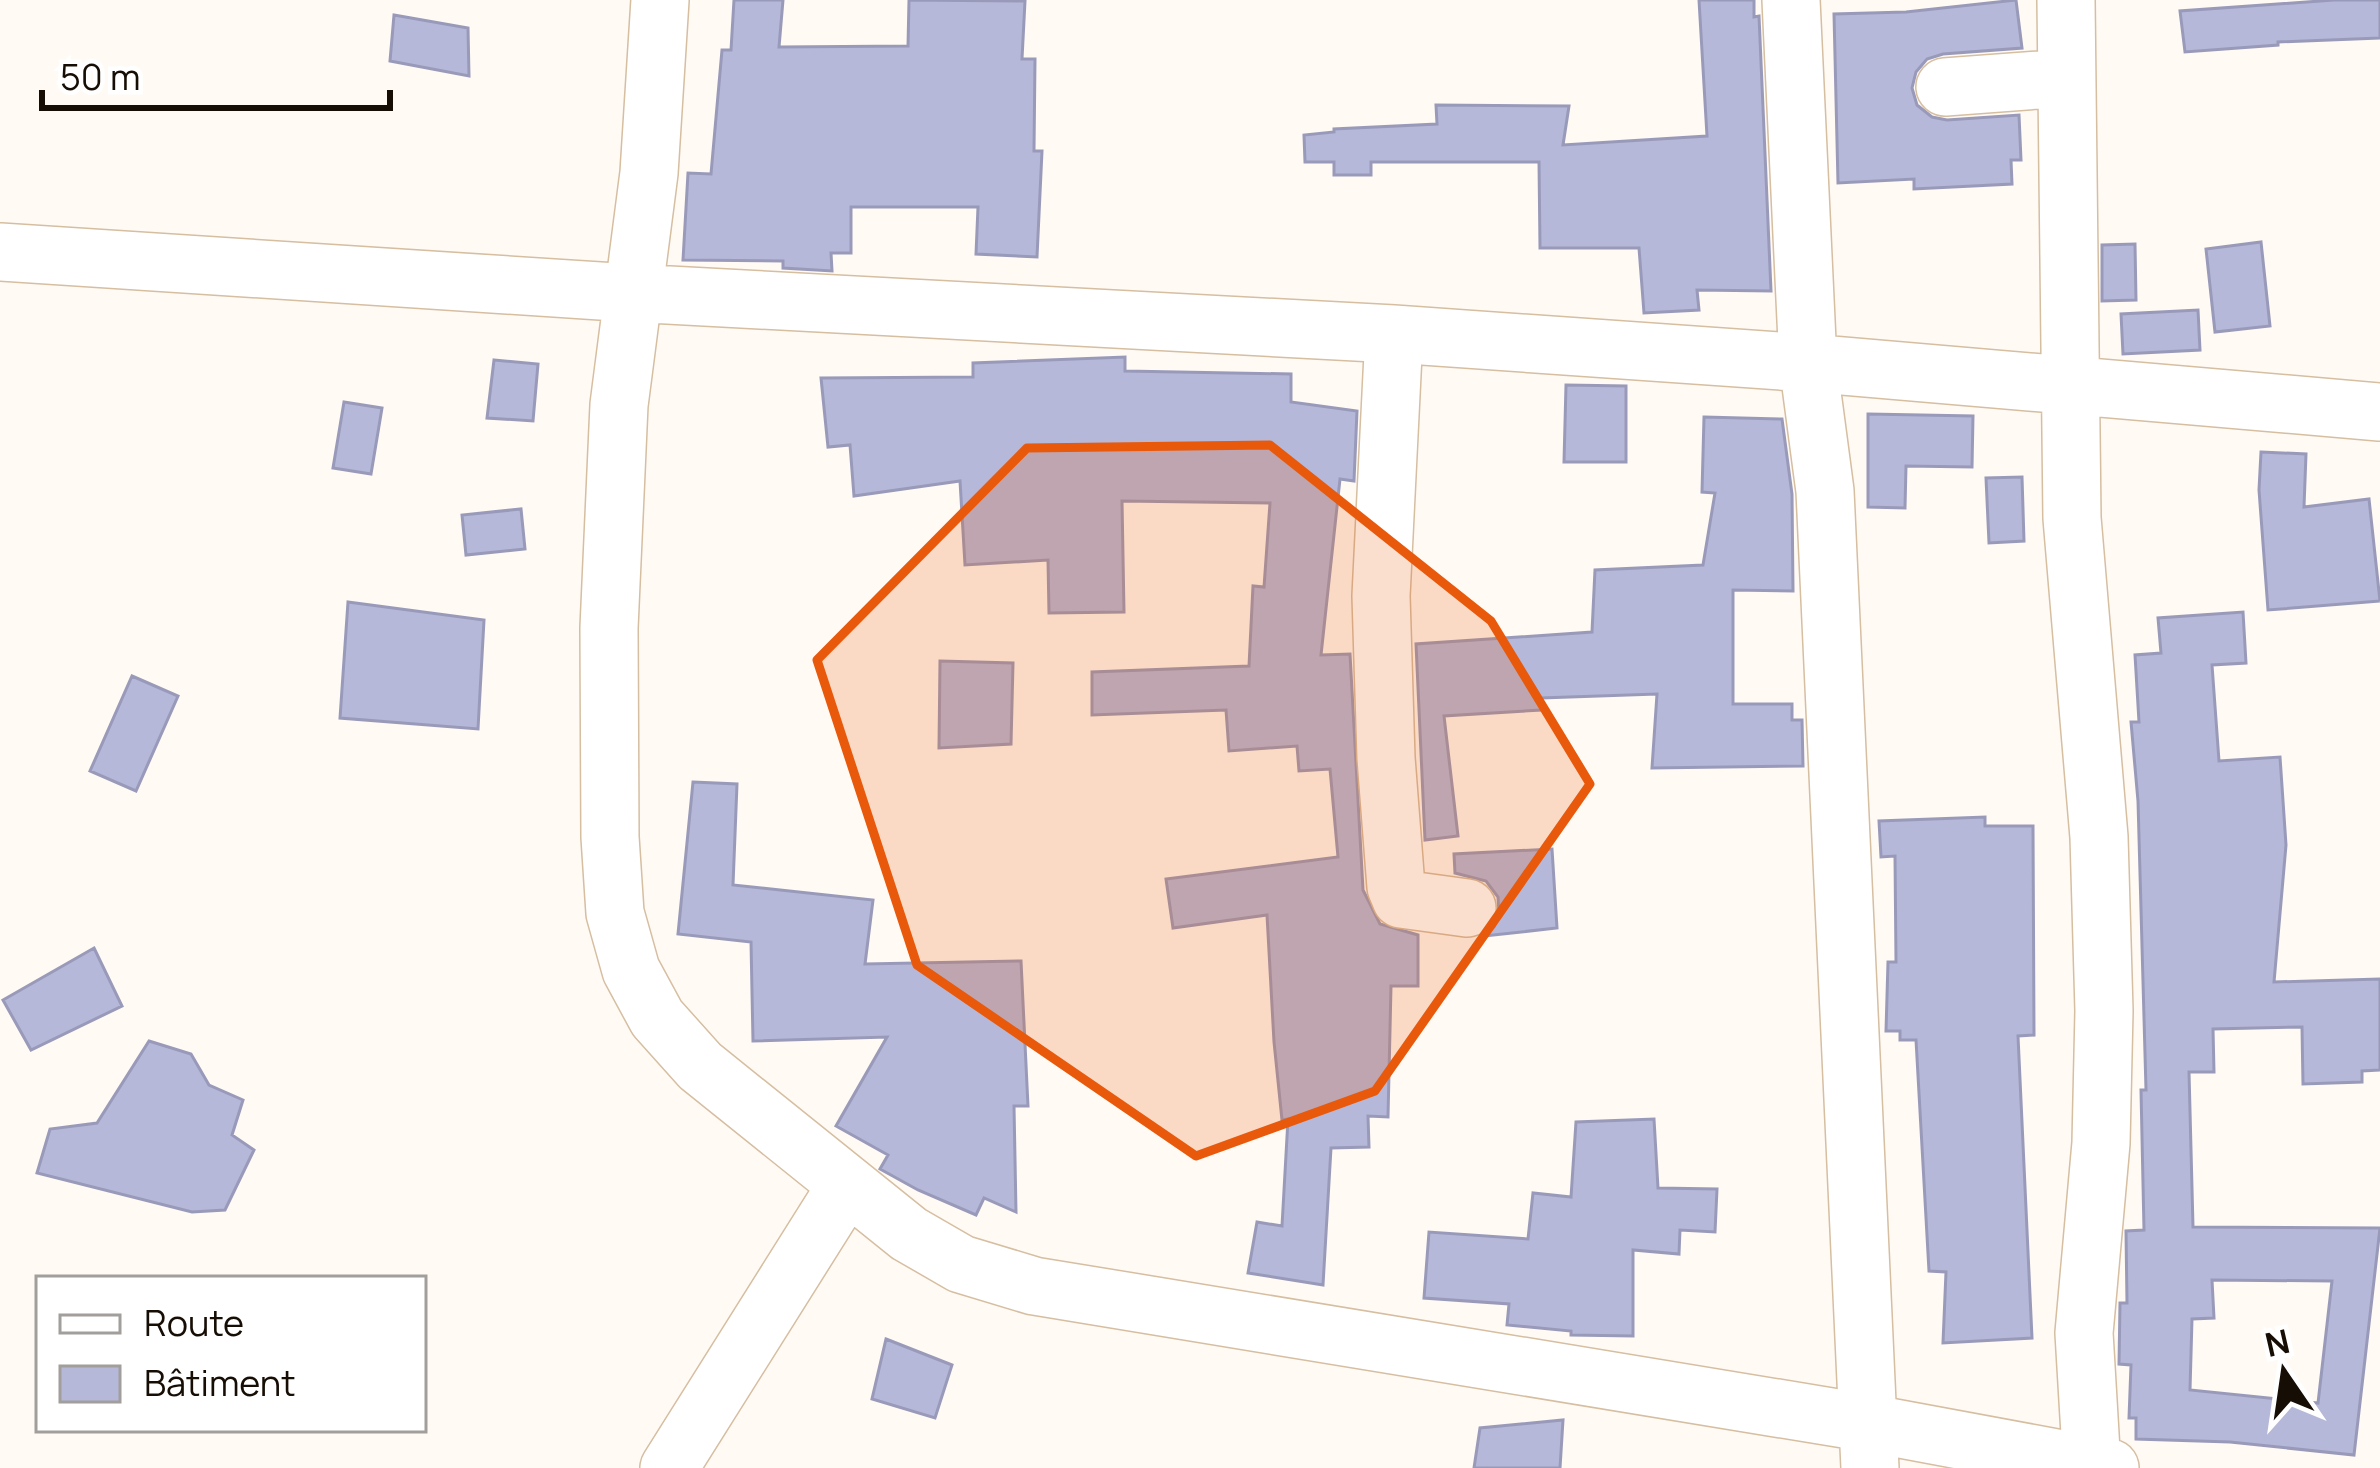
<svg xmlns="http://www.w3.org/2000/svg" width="2380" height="1468" viewBox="0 0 2380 1468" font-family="Manrope,sans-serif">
	<rect width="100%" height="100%" fill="#fffaf4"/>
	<path fill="#b6b8d9" stroke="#999aba" stroke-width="3" fill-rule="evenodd" d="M734 0H783L779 47 908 46 909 0 1025 1 1022 59H1035L1034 151H1042L1037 257 976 254 978 207H851V253H831L832 271 783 268V261L683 260 688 173 711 174 722 50H731Z
		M1699 0H1754V17L1759 16 1771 291 1697 290 1699 310 1644 313 1639 248H1540L1539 162H1371V175H1334V162H1305L1304 135 1334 132V129L1437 124 1436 105 1569 106 1563 145 1707 136Z
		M2016 0 2022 48 1943 54 1927 59 1916 72 1912 88 1917 105 1932 117 1947 120 2019 115 2021 160H2011L2012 184 1914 189V179L1838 183 1834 14 1906 12Z
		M2334 0H2380V38L2278 42V45L2185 52 2180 11Z
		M394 15 468 28 469 76 390 61Z
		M2261 242 2270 326 2215 332 2206 249Z
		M2135 244 2136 300 2102 301V245Z
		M2198 310 2200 350 2123 354 2121 314Z
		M1125 357V371L1291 374V402L1357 411 1354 481 1340 479 1321 655 1350 654 1363 890 1380 924 1418 935V986H1391L1388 1117 1368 1116 1369 1147 1331 1148 1323 1285 1248 1273 1257 1222 1282 1226 1288 1119 1282 1120 1274 1042 1267 915 1173 928 1166 879 1338 857 1330 769 1299 771 1297 746 1229 751 1226 710 1092 715V672L1249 666 1253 586 1264 587 1270 503 1122 501 1124 612 1049 613 1048 560 965 565 960 481 854 496 850 445 828 447 821 378 973 377V363Z
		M494 360 538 364 533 421 487 418Z
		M1566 385 1626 386V462H1564Z
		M344 402 382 408 371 474 333 468Z
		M1868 414 1973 416 1972 467 1906 466 1905 508 1868 507Z
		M1704 417 1782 419 1792 494 1793 591 1733 590V704H1792V720H1802L1803 766 1652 768 1657 694 1541 698V710L1444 716 1458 836 1425 840 1416 644 1592 632 1595 570 1703 565 1715 493 1702 492Z
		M2261 452 2306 454 2304 507 2369 499 2380 601 2268 610 2259 490Z
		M2022 477 2024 541 1989 543 1986 478Z
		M521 509 525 549 466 555 462 515Z
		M348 602 484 620 478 729 340 718Z
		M2243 612 2246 663 2212 665 2219 761 2280 757 2286 845 2274 982 2380 979V1070L2362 1071V1082L2303 1084 2302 1027 2213 1029 2214 1072H2189L2193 1227 2380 1228 2354 1455 2230 1442 2136 1439V1418H2129L2131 1365 2119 1364 2120 1303H2127L2126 1231 2144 1230 2141 1090H2146L2138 801 2131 722H2139L2135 655 2161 653 2158 618ZM2212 1280 2332 1281 2318 1403 2190 1390 2192 1319 2214 1318Z
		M940 661 1013 663 1011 744 939 748Z
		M132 676 178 696 136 791 90 771Z
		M693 782 737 784 733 885 873 900 865 964 1021 961 1028 1106H1014L1016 1212 984 1198 976 1215 918 1190 880 1169 888 1155 836 1126 887 1037 753 1041 751 942 678 934Z
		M1985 817V826H2033L2034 1035 2018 1036 2032 1338 1943 1343 1946 1272 1929 1271 1916 1040H1900V1031H1886L1888 962H1896L1895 856 1881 857 1879 821Z
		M1552 849 1557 928 1484 936 1494 927 1499 914 1498 897 1486 881 1455 873 1454 854Z
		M94 948 122 1006 31 1050 3 1000Z
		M149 1041 191 1054 209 1085 243 1100 232 1135 254 1150 225 1210 192 1212 37 1173 50 1129 97 1123Z
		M1654 1119 1658 1188 1717 1189 1715 1232 1680 1230 1679 1254 1633 1250V1336L1571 1335V1331L1507 1325 1509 1304 1424 1298 1429 1232 1528 1239 1533 1193 1571 1197 1576 1122Z
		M886 1339 952 1365 935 1418 872 1399Z
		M1563 1420 1560 1468H1474L1480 1428Z"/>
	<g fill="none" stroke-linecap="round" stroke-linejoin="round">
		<defs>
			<path id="minor" d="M660 0 649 173 619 405 609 628 610 837 615 913 631 970 657 1018 700 1066 909 1234 961 1264 1034 1286 1868 1423 2110 1468
				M1791 0 1808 363 1825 491 1870 1468
				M2066 0 2072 518 2099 837 2104 1011 2101 1143 2084 1333 2092 1468
				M1945 87 2066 78
				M0 252 631 293 1394 334 1808 363 2380 412
				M1394 334 1381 596 1386 758 1396 887 1401 899 1467 908
				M669 1468 847 1185"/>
		</defs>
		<use href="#minor" stroke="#d6bea1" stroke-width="60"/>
		<use href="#minor" stroke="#fff" stroke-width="57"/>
	</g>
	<path fill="#e8590c" fill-opacity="0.2" stroke="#e8590c" stroke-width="9" stroke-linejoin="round" d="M1270 445 1491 621 1590 784 1375 1091 1196 1156 917 965 817 660 1027 448Z"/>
	<rect x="36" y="1276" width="390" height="156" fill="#ffffff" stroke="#a29e9b" stroke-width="3"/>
	<rect x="60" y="1315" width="60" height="18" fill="#ffffff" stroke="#a29e9b" stroke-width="3"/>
	<text x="144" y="1336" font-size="36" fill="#160d04">Route</text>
	<rect x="60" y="1366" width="60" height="36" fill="#b6b8d9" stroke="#a29e9b" stroke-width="3"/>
	<text x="144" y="1396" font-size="36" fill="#160d04">Bâtiment</text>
	<g transform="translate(2284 1372) rotate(347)" stroke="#ffffff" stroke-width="9" paint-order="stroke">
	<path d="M0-9L21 45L0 30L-21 45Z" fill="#160d04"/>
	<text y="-18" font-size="33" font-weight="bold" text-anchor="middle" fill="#160d04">N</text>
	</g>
	<path d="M42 90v18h348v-18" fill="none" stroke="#160d04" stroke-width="6"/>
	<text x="60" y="90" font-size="36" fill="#160d04" stroke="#ffffff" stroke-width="9" paint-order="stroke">50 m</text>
</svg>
